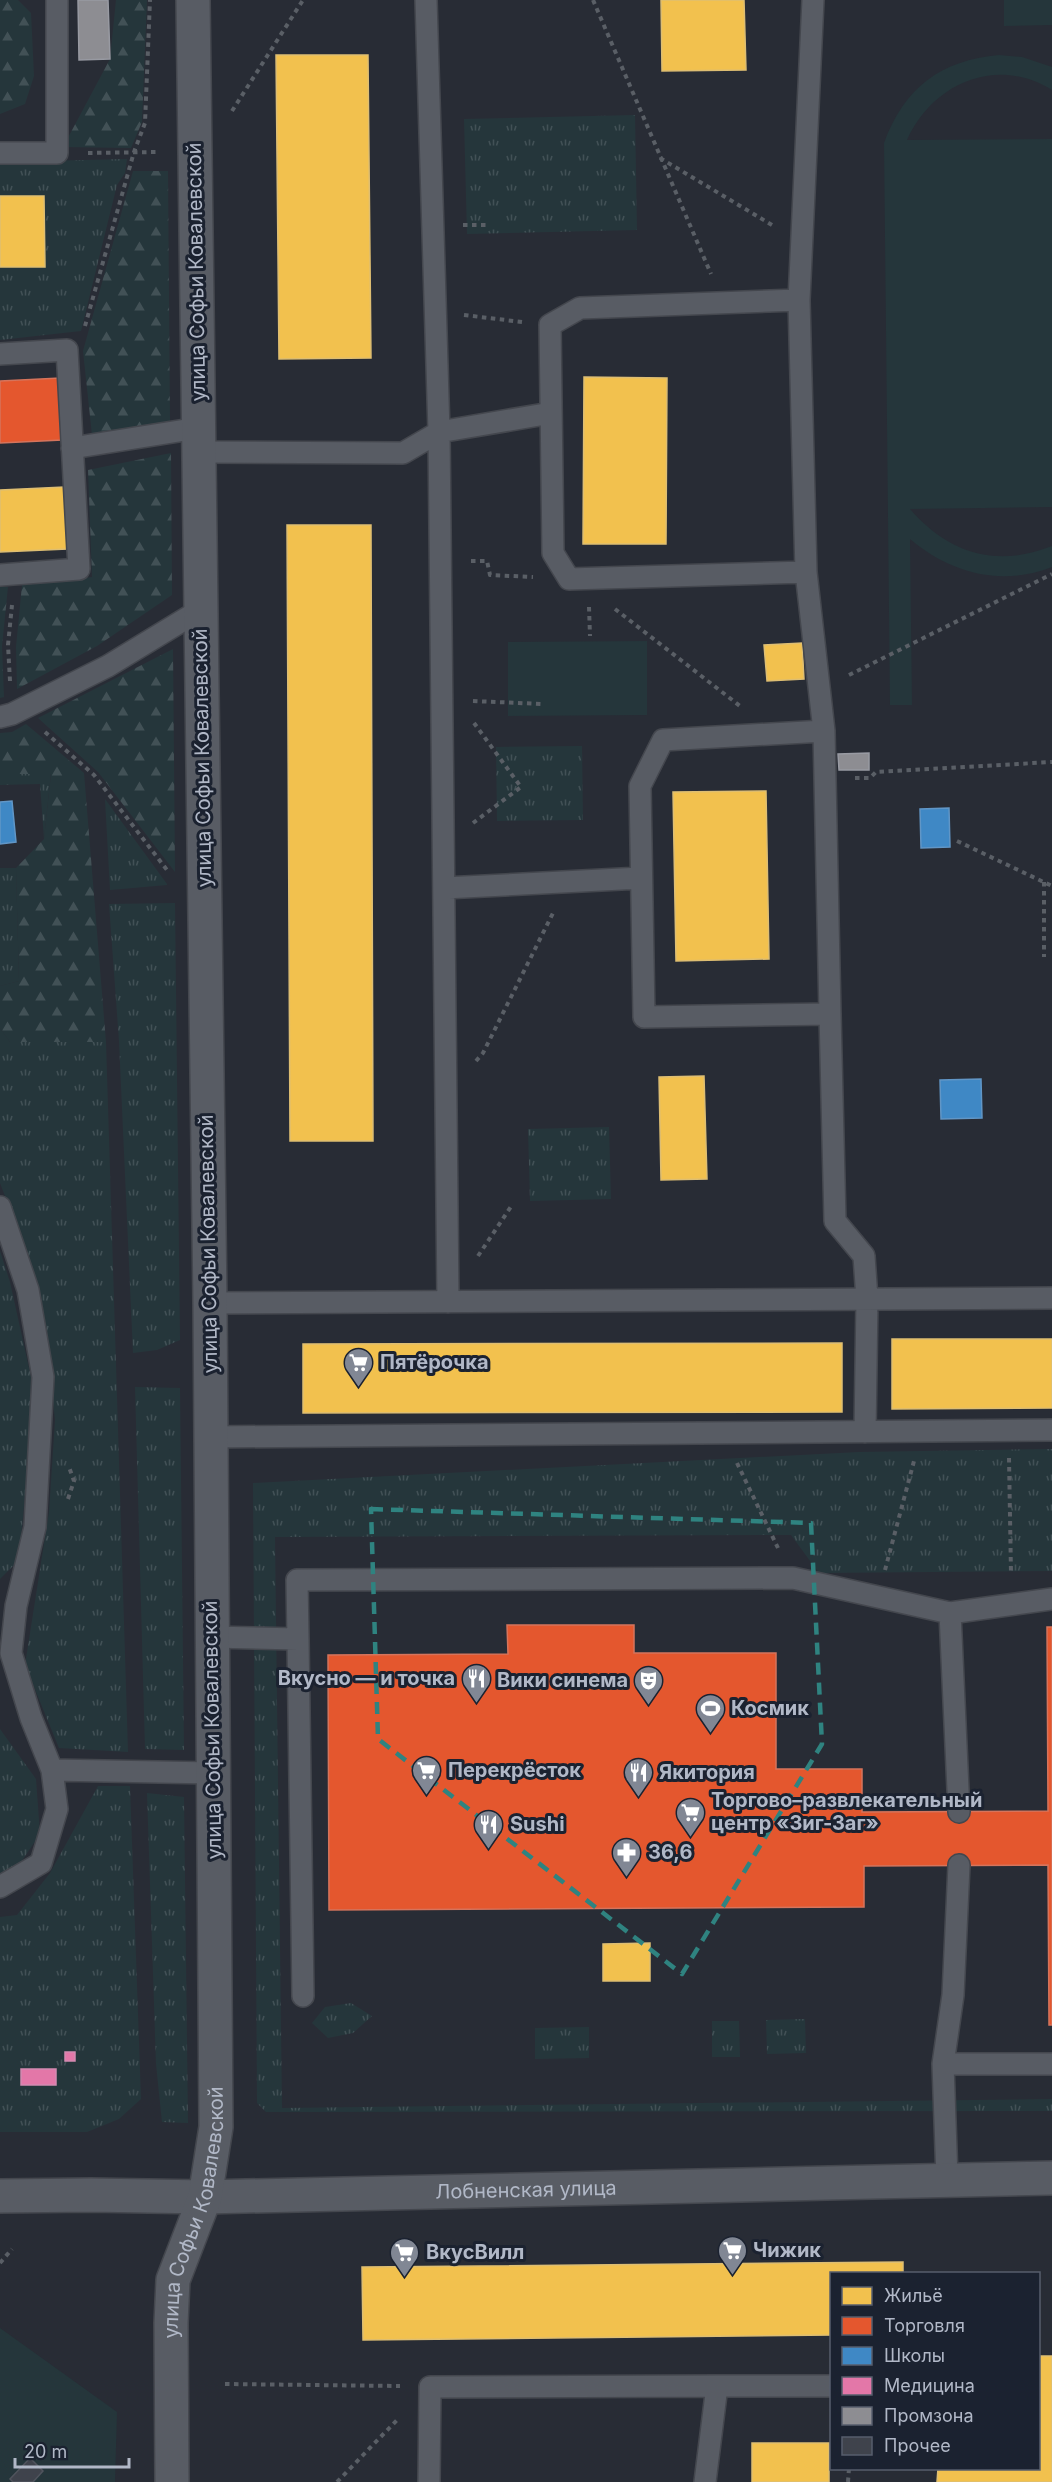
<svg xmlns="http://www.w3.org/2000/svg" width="1052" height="2482" viewBox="0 0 1052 2482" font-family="Inter,sans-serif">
	<defs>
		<pattern id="grass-tufts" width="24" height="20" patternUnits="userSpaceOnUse" patternTransform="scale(1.5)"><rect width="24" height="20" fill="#25363b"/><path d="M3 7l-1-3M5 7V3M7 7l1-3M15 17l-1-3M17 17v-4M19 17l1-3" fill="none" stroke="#425156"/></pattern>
		<pattern id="forest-firs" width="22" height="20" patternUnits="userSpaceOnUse" patternTransform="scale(1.5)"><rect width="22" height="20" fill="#25363b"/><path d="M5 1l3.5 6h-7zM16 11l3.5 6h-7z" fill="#425156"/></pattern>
	</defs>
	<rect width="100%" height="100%" fill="#282c35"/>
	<path fill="url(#grass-tufts)" d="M635 115 637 230 467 234 464 119Z
		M127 159 125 173 117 185 81 331 0 340V267L45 266 44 196H0V162Z
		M582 746 583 820 497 821 496 747Z
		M51 773 44 839 40 784 0 785V774Z
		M105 799 167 884V885L110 890Z
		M0 868H16L19 981 0 986Z
		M175 903 180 1340 157 1350 133 1353 119 1041 109 904Z
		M0 1028 10 1042H106L128 1752 59 1748 25 1665 49 1512 55 1420 48 1353 29 1258 0 1183Z
		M609 1127 611 1199 530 1201 528 1129Z
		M0 1251 10 1282 31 1377 30 1441 19 1560 0 1579Z
		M135 1387 180 1388 184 1750 145 1749Z
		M1052 1449V1571L819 1573 791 1535 275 1537 282 2108 1052 2099V2111L266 2112 257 2103 253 1483 859 1452Z
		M0 1729 36 1779 40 1834 13 1874 0 1879Z
		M98 1786H130L141 2099 119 2119 87 2132H0V1917L17 1915 50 1873Z
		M147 1793 184 1797 188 2123 162 2122 156 2064Z
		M351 2003 372 2016 353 2033 328 2038 312 2023 325 2007Z
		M805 2019 806 2053 767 2054 766 2020Z
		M712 2021H739L740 2057H712Z
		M589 2027V2058L535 2059V2028Z"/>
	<path fill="url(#forest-firs)" d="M0 0H18L31 13 34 76 25 104 0 114Z
		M116 0H147L142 122 131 148 63 147 110 59Z
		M133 171H168L170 423 92 435 83 351Z
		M171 453 172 595 97 646 17 689 16 647 22 585 92 577 88 470Z
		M0 587H8L2 646 4 697 0 698Z
		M173 649 175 872 98 772 38 718Z
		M26 724 84 773 106 1042H10L0 1028V986L19 981 16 868 44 839 51 774H0V733L12 732Z"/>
	<path fill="#25363b" d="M1004 0H1052V25L1004 26Z
		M999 55 1022 57 1052 67V90C996 55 932 84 907 140L1052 139V507L910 509C949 554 997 568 1052 546V567C1001 587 950 573 910 539L912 705H890L884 143C904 88 941 60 999 55Z
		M647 641V715L508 716V642Z
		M0 2328 117 2412 115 2482H0Z"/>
	<path fill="#f2c14e" stroke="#debe72" stroke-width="1.5" d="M661 0H744L746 70 662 71Z
		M276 55H368L371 358 279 359Z
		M0 196H44L45 267H0Z
		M584 377 667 378 666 544H583Z
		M64 487 67 549 0 552V490Z
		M287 525H371L373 1141H290Z
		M802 643 804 679 767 681 764 645Z
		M766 791 769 959 676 961 673 792Z
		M704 1076 707 1179 661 1180 659 1077Z
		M892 1339H1052V1408L892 1409Z
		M842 1343V1412L303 1413V1344Z
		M650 1943V1981H603V1944Z
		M903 2262V2274H832V2335L363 2340 362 2267Z
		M1038 2356H1052V2482H937L938 2468H1038Z
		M752 2443H829V2482H752Z"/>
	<path fill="#e4572e" stroke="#d5745c" stroke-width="1.5" d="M60 378 62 440 0 443V381Z
		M507 1625H634V1653H776V1769H862V1812L1048 1811 1047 1627H1052V2025H1049L1048 1865 864 1866V1907L329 1910 328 1655 508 1654Z"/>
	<path fill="#3f88c5" stroke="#6196c6" stroke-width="1.5" d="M12 801 16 842 0 844V802Z
		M949 808 950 847 921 848 920 809Z
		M981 1079 982 1118 941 1119 940 1080Z"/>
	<path fill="#e377a8" stroke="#d48ab1" stroke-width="1.5" d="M65 2052H75V2061H65Z
		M21 2069H56V2085H21Z"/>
	<path fill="#8d8d92" stroke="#989aa2" stroke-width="1.5" d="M78 0H108L110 59 79 60Z
		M869 753V770H839L838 754Z"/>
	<path fill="#3f434c" stroke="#50545d" stroke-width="1.5" d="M30 2458 43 2471 33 2482H13L10 2479Z"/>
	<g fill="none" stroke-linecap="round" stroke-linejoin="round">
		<defs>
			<path id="service" d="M426 0 439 432 448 1302
				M813 0 799 300 806 572 824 731 830 1014 644 1017 640 786 663 740 824 731
				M0 153H57V0
				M799 300 580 308 550 325 553 553 569 579 806 572
				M0 354 67 350 79 569 0 575
				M72 448 198 428
				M198 452 403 453 439 432 551 413
				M0 717 12 714 108 666 200 610
				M444 888 641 878
				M830 1014 835 1221 864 1256 867 1299 865 1432
				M0 1207 28 1290 43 1377 35 1527 16 1606 11 1653 31 1718 52 1770 57 1809 41 1863 0 1887
				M210 1303 1052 1298
				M209 1437 1052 1430
				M950 1613 1052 1599
				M211 1637 298 1639 297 1580 793 1578 950 1613 959 1812
				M298 1639 303 1996
				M52 1770 212 1773
				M943 2064H1052
				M947 2179 943 2064 953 1995 959 1865
				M717 2386H832
				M429 2482 430 2387 717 2386 705 2482"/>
			<g id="tertiary">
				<path id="s1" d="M0 2196 91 2195 205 2197 1052 2178"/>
				<path id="s2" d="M172 2482 171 2323 173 2280 205 2197 216 2127 210 1303 193 0"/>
			</g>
		</defs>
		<use href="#service" stroke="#44474e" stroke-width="24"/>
		<use href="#tertiary" stroke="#44474e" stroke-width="36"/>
		<path stroke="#5a5f66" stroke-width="4" stroke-dasharray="4.5 4.5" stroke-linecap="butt" d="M593 0 711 274
			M232 111 303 0
			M88 153 158 152
			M660 158 772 225
			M463 225H487
			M464 315 522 322
			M85 326 134 152 145 123 150 0
			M471 561H487L490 575 533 577
			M589 607 590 636
			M615 609 740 706
			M849 675 1052 574
			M10 681 8 645 12 605
			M473 701 542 704
			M45 732 94 775 167 870
			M855 778H870L876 772 1052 762
			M473 823 521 787 474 723
			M957 841 1052 886
			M1044 882V957
			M476 1061 483 1053 554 911
			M478 1256 512 1205
			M1009 1458 1011 1574
			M737 1463 778 1548
			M68 1499 74 1481 69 1467
			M885 1570 914 1461
			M0 2263 12 2249
			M225 2384 400 2386
			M337 2482 398 2419
			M848 2482 849 2468"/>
		<use href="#service" stroke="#585c64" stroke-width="21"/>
		<use href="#tertiary" stroke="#585c64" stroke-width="33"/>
	</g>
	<path fill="none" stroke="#2f8380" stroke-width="4.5" stroke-dasharray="12 8" stroke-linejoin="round" d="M371 1509 811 1523 822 1744 682 1974 378 1739Z"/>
	<defs>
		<symbol id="supermarket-pin" viewBox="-11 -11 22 30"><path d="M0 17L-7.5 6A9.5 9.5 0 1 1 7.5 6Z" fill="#818794" stroke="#1b2230"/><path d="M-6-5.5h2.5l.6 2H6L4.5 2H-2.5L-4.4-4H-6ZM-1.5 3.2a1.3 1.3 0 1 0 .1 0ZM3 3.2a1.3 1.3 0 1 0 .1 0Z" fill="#fff"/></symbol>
		<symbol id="restaurant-pin" viewBox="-11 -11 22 30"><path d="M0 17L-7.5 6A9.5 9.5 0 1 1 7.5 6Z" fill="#818794" stroke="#1b2230"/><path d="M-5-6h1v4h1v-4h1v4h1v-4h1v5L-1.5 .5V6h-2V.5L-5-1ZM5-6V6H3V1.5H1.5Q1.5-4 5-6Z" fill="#fff"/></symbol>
		<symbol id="theatre-pin" viewBox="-11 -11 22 30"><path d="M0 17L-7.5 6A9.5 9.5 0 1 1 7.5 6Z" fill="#818794" stroke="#1b2230"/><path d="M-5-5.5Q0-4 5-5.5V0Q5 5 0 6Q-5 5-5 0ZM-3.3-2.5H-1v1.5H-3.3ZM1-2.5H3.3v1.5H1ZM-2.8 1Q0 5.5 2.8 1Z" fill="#fff"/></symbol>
		<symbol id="stadium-pin" viewBox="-11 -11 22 30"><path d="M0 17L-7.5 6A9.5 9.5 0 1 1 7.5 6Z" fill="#818794" stroke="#1b2230"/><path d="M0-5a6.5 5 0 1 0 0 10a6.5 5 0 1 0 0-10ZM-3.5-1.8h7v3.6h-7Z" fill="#fff"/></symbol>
		<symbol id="pharmacy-pin" viewBox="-11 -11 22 30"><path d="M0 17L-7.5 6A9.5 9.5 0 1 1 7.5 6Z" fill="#818794" stroke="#1b2230"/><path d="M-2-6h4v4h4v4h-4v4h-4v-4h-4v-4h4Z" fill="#fff"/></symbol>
	</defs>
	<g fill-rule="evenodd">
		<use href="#supermarket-pin" x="342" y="1346" width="33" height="45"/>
		<use href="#restaurant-pin" x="460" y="1662" width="33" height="45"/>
		<use href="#theatre-pin" x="632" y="1664" width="33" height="45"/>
		<use href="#stadium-pin" x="694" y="1692" width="33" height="45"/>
		<use href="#supermarket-pin" x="410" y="1754" width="33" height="45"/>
		<use href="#restaurant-pin" x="622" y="1756" width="33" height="45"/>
		<use href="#supermarket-pin" x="674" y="1796" width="33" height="45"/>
		<use href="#restaurant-pin" x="472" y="1808" width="33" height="45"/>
		<use href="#pharmacy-pin" x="610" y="1836" width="33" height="45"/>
		<use href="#supermarket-pin" x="716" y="2234" width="33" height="45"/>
		<use href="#supermarket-pin" x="388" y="2236" width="33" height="45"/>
	</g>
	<g text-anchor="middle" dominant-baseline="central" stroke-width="6" stroke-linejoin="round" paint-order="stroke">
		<g font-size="20" fill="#b1b8c7" stroke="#1b2230">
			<text transform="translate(196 272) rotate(-91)">улица Софьи Ковалевской</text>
			<text transform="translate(202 758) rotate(-91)">улица Софьи Ковалевской</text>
			<text transform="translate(208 1244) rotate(-91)">улица Софьи Ковалевской</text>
			<text transform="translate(212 1730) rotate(-91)">улица Софьи Ковалевской</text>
			<text stroke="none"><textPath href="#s1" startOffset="526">Лобненская улица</textPath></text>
			<text stroke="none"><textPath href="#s2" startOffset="273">улица Софьи Ковалевской</textPath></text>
		</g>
		<g font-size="20" font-weight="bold" fill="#b1b8c7" stroke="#1b2230" text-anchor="start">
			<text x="380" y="1362">Пятёрочка</text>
			<text x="455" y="1678" text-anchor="end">Вкусно — и точка</text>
			<text x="628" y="1680" text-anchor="end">Вики синема</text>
			<text x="731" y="1708">Космик</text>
			<text x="448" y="1770">Перекрёсток</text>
			<text x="659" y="1772">Якитория</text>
			<text x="711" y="1800">Торгово–развлекательный<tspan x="711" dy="23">центр «Зиг-Заг»</tspan></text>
			<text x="510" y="1824">Sushi</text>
			<text x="648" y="1852">36,6</text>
			<text x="753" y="2250">Чижик</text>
			<text x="426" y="2252">ВкусВилл</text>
		</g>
	</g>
	<rect x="830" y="2272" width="210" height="198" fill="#1b2230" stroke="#575e6c" stroke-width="1.5"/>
	<rect x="842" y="2287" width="30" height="18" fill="#f2c14e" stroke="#575e6c" stroke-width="1.5"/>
	<text x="884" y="2302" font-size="18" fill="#b1b8c7">Жильё</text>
	<rect x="842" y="2317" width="30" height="18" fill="#e4572e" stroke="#575e6c" stroke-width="1.5"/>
	<text x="884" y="2332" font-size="18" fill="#b1b8c7">Торговля</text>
	<rect x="842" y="2347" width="30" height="18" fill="#3f88c5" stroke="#575e6c" stroke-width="1.5"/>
	<text x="884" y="2362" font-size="18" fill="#b1b8c7">Школы</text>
	<rect x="842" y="2377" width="30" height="18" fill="#e377a8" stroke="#575e6c" stroke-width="1.5"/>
	<text x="884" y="2392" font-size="18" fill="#b1b8c7">Медицина</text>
	<rect x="842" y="2407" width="30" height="18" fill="#8d8d92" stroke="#575e6c" stroke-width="1.5"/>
	<text x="884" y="2422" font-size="18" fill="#b1b8c7">Промзона</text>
	<rect x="842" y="2437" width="30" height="18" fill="#3f434c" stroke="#575e6c" stroke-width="1.5"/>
	<text x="884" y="2452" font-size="18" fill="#b1b8c7">Прочее</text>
	<path d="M15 2458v9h114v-9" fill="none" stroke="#b1b8c7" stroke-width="3"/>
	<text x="24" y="2458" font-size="18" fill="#b1b8c7" stroke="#1b2230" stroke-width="4.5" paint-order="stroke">20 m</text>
</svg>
